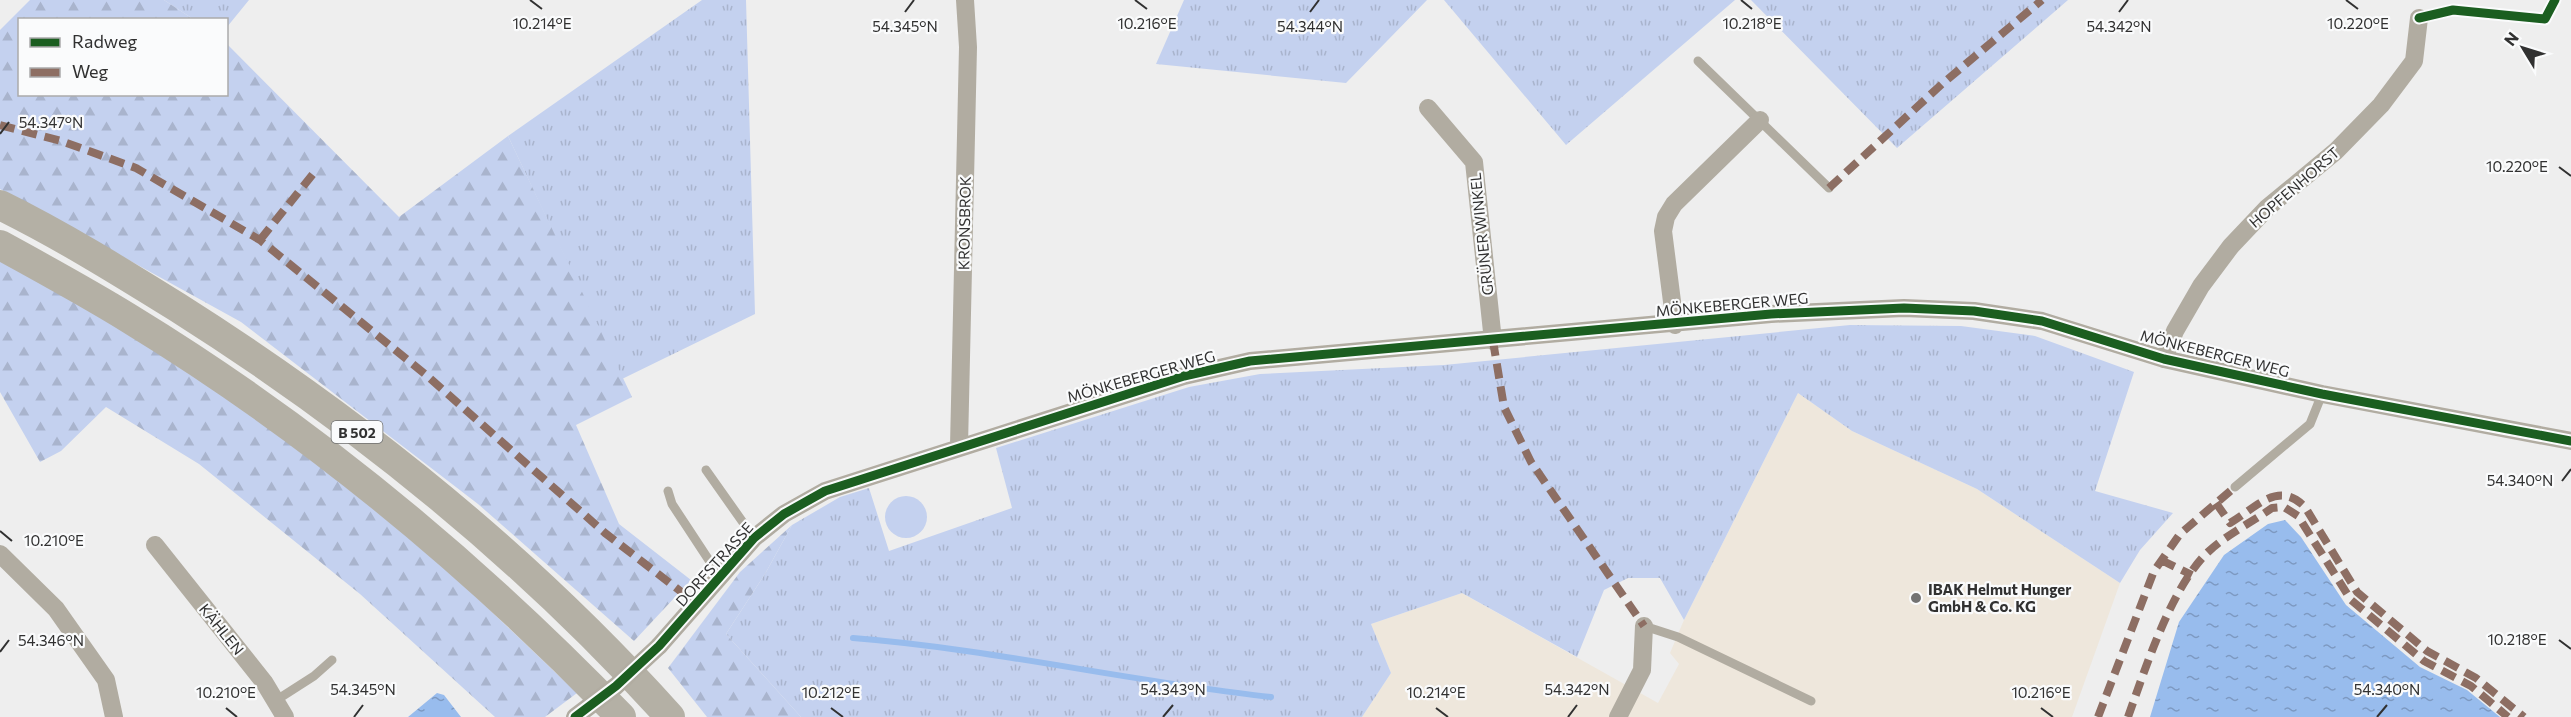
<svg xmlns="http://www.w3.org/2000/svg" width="2571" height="717" viewBox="0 0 2571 717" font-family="Commissioner,sans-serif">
	<defs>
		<pattern id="grass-tufts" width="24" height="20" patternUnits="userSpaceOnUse" patternTransform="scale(1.5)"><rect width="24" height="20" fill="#c4d1ef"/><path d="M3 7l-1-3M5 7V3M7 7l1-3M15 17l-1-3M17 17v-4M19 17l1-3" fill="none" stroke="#a9b4cd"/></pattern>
		<pattern id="forest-firs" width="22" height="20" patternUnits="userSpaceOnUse" patternTransform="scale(1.5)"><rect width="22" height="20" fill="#c4d1ef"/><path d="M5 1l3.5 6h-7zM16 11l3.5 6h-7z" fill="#a9b4cd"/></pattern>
		<pattern id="water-ripples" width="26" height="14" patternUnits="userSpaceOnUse" patternTransform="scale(1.5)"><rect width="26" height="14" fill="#98bced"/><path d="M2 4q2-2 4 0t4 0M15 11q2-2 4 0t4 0" fill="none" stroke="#7d99c1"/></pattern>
	</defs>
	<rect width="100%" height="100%" fill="#eee"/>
	<path fill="#eee7dc" d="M1798 393 1852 431 1977 489 2120 583 2072 717H1362L1391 673 1371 624 1462 593 1658 703 1679 664 1670 653 1684 620Z"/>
	<path fill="url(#grass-tufts)" d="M164 0H249L227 27 226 20 193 19Z
		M702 0H746L755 314 622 379 508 136Z
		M1184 0H1427L1346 83 1156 64Z
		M1444 0H1735L1566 145Z
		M1751 0H2068L1897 148Z
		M1850 325 1961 326 2035 336 2134 372 2095 491 2173 513 2140 550 2120 583 1977 489 1852 431 1798 393 1684 620 1660 578H1628L1604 590 1577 657 1462 593 1371 624 1391 673 1362 717H801L726 634 765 574 792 525 840 497 869 488 889 551 1012 508 996 448 1189 387 1260 374 1444 365Z"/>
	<path fill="url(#forest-firs)" d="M30 0H164L193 19 20 20V94H226L227 44 399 217 508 136 632 397 576 425 619 524 691 580 634 641 478 504 241 322 0 189V30Z
		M0 259 62 292 232 398 413 537 577 693 545 717H495L360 594 199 464 106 407 61 451 40 462 0 392Z
		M792 525 765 574 726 634 801 717H707L668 668 740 572Z"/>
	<path fill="#c4d1ef" d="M885 517a21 21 0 1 1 42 0a21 21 0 1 1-42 0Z"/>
	<path fill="url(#water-ripples)" d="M2285 520 2301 537 2346 605 2420 667 2467 690 2500 717H2150L2179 622 2224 555 2268 524Z
		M437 693 444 695 461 717H408Z"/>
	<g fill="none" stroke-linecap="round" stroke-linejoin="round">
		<path stroke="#98bced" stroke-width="6" d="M853 638C993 649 1131 682 1271 697"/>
		<path stroke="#b1aca1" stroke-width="9" d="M1698 61 1829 188
			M706 470 754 538
			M2235 487 2310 424 2322 394
			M668 491 672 504 720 577
			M1644 626 1678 637 1811 701
			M275 701 314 676 332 660"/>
		<path stroke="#b1aca1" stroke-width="18" d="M1428 108 1474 162 1493 341
			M1675 325 1663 231 1666 217 1674 204 1760 120
			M2164 359 2175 331 2201 286 2231 246 2267 208 2336 151 2381 105 2414 61 2419 18
			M959 446 968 47 965 0
			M155 545 264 682 285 717
			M0 554 56 609 106 680 114 717
			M659 646 754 538 784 514 825 491 1184 376 1250 361 1771 314 1904 308 1974 311 2042 321 2164 359 2322 394 2571 441
			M1618 717 1642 670 1644 626"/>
		<path stroke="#b4b0a5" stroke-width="30" d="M0 205C61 235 119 271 177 307 357 421 527 558 670 717
			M0 245C44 269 88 293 130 319 310 429 474 565 621 717"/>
		<path stroke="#b1aca1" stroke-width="18" d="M575 717 616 686 659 646"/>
		<path stroke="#8d6e63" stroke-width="8" stroke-dasharray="15 8" stroke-linecap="butt" d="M0 125 61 141 136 168 260 240 425 374 605 533 697 604
			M1829 188 1942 84 2042 0
			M260 240 317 169
			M1493 341 1504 407 1531 462 1644 626
			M2216 503 2230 523C2257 507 2278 480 2305 507L2357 592 2427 651 2476 678 2524 717
			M2161 560 2192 575
			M2098 717 2154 571 2180 534 2235 487
			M2128 717C2145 670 2171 587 2208 552 2226 535 2252 522 2272 508L2284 507 2298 516 2351 600 2424 661 2471 686 2508 717"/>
		<defs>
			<path id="cycleway" d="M2419 18 2453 10 2545 19 2555 0
				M575 717 616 686 659 646 754 538 784 514 825 491 1184 376 1250 361 1771 314 1904 308 1974 311 2042 321 2164 359 2322 394 2571 441"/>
		</defs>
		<use href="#cycleway" stroke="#fafbfc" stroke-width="13"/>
		<use href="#cycleway" stroke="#1b5e20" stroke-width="9"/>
	</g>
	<path fill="none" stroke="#313131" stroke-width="2" d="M530 0 542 9M1135 0 1147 9M1741 0 1752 9M2346 0 2358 9M905 12 914 0M1310 12 1319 0M2119 12 2128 0M0 134 9 122M2559 167 2571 176M2562 481 2571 469M0 531 12 541M2559 640 2571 649M0 652 9 640M226 708 237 717M831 708 843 717M1436 708 1448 717M2041 708 2053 717M354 717 363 705M1163 717 1173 705M1568 717 1577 705M2377 717 2387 705"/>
	<circle fill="#737373" stroke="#fafbfc" stroke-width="2" cx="1916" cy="598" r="6"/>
	<g text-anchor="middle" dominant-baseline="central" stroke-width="4.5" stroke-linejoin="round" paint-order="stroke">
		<rect fill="#fafbfc" stroke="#6d6e6e" stroke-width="1.5" x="331.5" y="421" width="51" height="22" rx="4.5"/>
		<g font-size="14" font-weight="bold" fill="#313131">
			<text x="357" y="432">B 502</text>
		</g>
		<g font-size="15" fill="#313131" stroke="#fafbfc">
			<text transform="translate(2294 187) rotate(-41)">HOPFENHORST</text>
			<text transform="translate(964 223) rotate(-89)">KRONSBROK</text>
			<text transform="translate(1481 234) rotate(-96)">GRÜNER WINKEL</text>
			<text transform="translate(1732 304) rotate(-5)">MÖNKEBERGER WEG</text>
			<text transform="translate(2215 353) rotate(14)">MÖNKEBERGER WEG</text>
			<text transform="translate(1141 376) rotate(-16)">MÖNKEBERGER WEG</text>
			<text transform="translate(714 564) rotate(-48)">DORFSTRASSE</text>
			<text transform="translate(222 629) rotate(51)">KÄHLEN</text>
		</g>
		<g font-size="15" font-weight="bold" fill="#313131" stroke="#fafbfc" text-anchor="start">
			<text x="1928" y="589">IBAK Helmut Hunger<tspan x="1928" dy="17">GmbH &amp; Co. KG</tspan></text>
		</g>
	</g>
	<g font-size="15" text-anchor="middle" fill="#313131" stroke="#fafbfc" stroke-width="4.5" stroke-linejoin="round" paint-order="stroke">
		<text x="542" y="29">10.214°E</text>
		<text x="1147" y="29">10.216°E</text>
		<text x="1752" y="29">10.218°E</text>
		<text x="2358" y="29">10.220°E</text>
		<text x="905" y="32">54.345°N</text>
		<text x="1310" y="32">54.344°N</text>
		<text x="2119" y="32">54.342°N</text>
		<text x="51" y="128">54.347°N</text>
		<text x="2517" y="172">10.220°E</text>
		<text x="2520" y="486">54.340°N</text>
		<text x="54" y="546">10.210°E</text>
		<text x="2517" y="645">10.218°E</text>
		<text x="51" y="646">54.346°N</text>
		<text x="363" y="695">54.345°N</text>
		<text x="1173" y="695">54.343°N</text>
		<text x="1577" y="695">54.342°N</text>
		<text x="2387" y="695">54.340°N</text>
		<text x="226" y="698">10.210°E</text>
		<text x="831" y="698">10.212°E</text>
		<text x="1436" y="698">10.214°E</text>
		<text x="2041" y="698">10.216°E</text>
	</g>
	<rect x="18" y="18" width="210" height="78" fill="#fafbfc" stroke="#aaaaab" stroke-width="1.5"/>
	<rect x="30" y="38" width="30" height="9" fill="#1b5e20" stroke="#aaaaab" stroke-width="1.5"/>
	<text x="72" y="48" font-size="18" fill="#313131">Radweg</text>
	<rect x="30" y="68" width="30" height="9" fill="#8d6e63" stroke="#aaaaab" stroke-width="1.5"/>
	<text x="72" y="78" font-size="18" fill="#313131">Weg</text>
	<g transform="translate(2523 48) rotate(308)" stroke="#fafbfc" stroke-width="4.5" paint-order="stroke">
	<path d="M0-4.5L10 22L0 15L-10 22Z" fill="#313131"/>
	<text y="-9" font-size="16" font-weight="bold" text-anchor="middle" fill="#313131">N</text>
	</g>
</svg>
